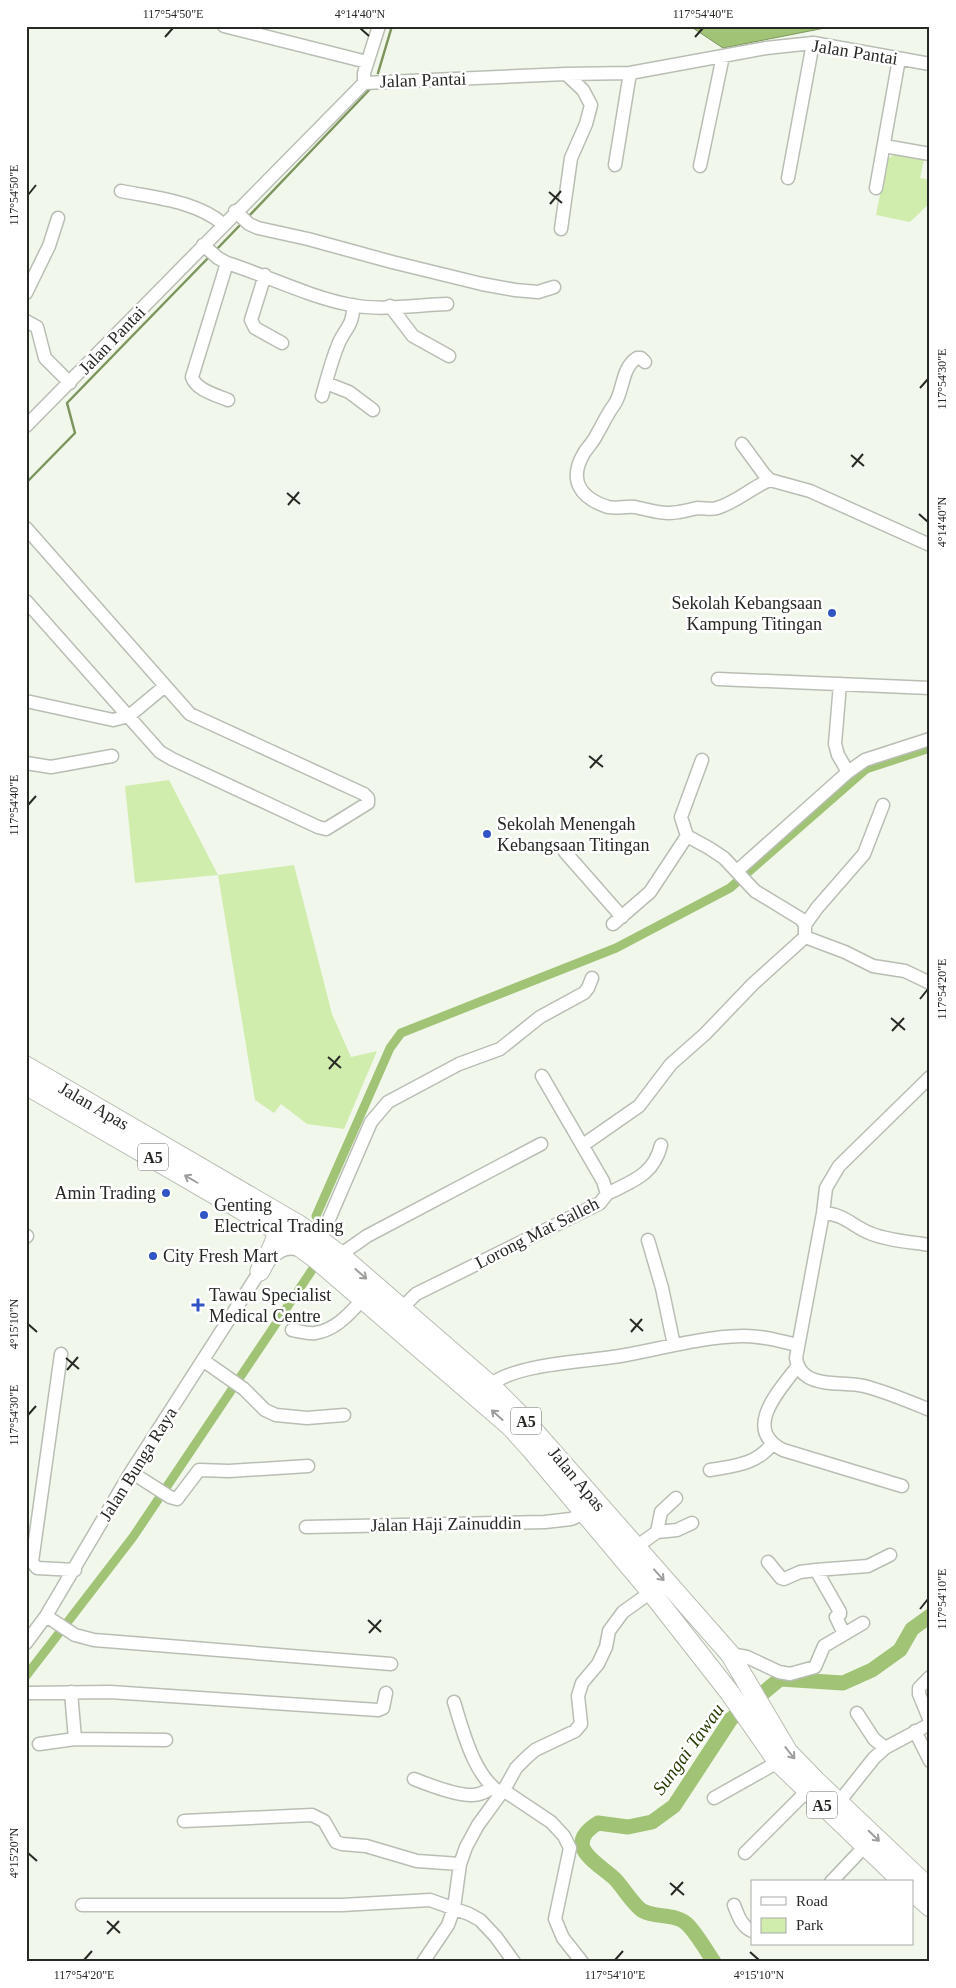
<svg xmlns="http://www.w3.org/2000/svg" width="956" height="1988" viewBox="0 0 956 1988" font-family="'Times New Roman',serif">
	<rect width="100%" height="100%" fill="#f2f7ec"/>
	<path fill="#d0edae" d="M895 154 924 160 920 178 930 180V203L910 222 876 215 887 159Z
		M169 780 218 875 294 865 332 1014 351 1057 377 1051 344 1129 307 1124 281 1104 274 1113 255 1100 218 875 135 883 125 786Z"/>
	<path fill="#a0c375" stroke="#7c955d" d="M690 26H835L723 48Z"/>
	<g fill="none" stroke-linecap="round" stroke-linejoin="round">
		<path stroke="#7c955d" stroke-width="2.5" d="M378 73 392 26
			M248 217 372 87
			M215 251 243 222
			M26 483 75 433 67 403 210 256"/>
		<path stroke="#a0c375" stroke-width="9" d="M316 1216 390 1048 401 1033 616 948 730 888 866 769 930 748
			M26 1676 133 1537 312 1270"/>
		<path stroke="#a0c375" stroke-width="15" d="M714 1962C706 1950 697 1934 687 1924 675 1913 655 1918 643 1911 635 1907 622 1886 615 1879 598 1863 561 1846 598 1823L628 1827 652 1822 674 1806 731 1719 780 1679 843 1683 872 1670 900 1650 912 1629 930 1616"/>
		<defs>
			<path id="minor" d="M224 26 367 62
				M364 83V73L379 26
				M884 146 930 154
				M615 165 630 73
				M700 166 723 56
				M788 178 813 43
				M876 188 899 59
				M121 191C155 198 196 201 223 224
				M235 211 249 224 258 228 308 239 392 262 482 284 515 290 538 292 554 287
				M561 229 571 158 586 124 591 105 583 90 566 74
				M203 245 218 258 227 263C268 276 309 297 351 305 381 311 416 305 447 304
				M227 263 192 377C196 390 216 395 228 400
				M265 275 251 320 255 328 282 343
				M26 293 49 246 58 218
				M390 306 413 336 449 356
				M26 321 37 327 45 358 70 383
				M645 362 641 358H637C621 368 624 391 614 405 607 414 603 424 597 434 594 441 588 447 584 453 568 480 580 498 608 507 617 509 626 506 635 507 649 510 664 515 679 512 686 511 692 509 698 508 705 508 710 510 717 508 737 502 752 487 770 480
				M326 383 349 392 373 410
				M322 396C327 379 331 362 338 345 344 329 354 326 353 305
				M26 426 364 83 566 74 630 73 766 48 813 43 930 64
				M742 444 764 474 770 480 810 491 930 545
				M26 528 190 714 364 794 368 798V803L326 829 318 827 172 759 160 752 26 601
				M718 679 930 688
				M840 684 835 744 838 755 848 772
				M26 701 113 720 129 716 165 686
				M26 763 51 767 112 756
				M565 852 622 917
				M737 871 848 772 865 760 930 739
				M613 924 650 892 687 836 681 817 702 760
				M805 925 817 908 864 854 883 805
				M805 937 845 952 873 966 905 971 930 983
				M930 1077 839 1166 826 1188 823 1213 796 1358C797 1366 800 1372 808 1377 824 1386 847 1382 864 1386 887 1392 908 1401 930 1410
				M583 1145 639 1106 671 1064 705 1034 753 984 805 937V925L801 919 755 891 724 858 709 848 687 836
				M607 1194C632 1181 654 1175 661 1145
				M823 1213C845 1214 853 1227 872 1234 890 1241 911 1242 930 1245
				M26 1237 27 1236
				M320 1240 371 1122 388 1102 459 1064 500 1049 540 1017 584 993 588 988 592 978
				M648 1240 662 1288 674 1345
				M340 1255 367 1236 541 1144
				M401 1309 416 1294 600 1203 607 1194 603 1181 542 1076
				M292 1330C299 1331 308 1334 315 1333 336 1330 350 1313 363 1299
				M61 1354 32 1562 37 1568 75 1570
				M204 1361 244 1389 265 1410 276 1415 307 1418 344 1415
				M797 1367C779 1391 742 1429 783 1450L902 1486
				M490 1385C518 1363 585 1362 620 1356 660 1349 701 1337 741 1336 760 1335 779 1341 798 1345
				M710 1470C733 1466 756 1465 772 1444
				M131 1472 170 1497 177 1499 199 1470 229 1471 308 1466
				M306 1527 545 1522 571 1519 585 1513
				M657 1532 661 1512 676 1498
				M636 1547 657 1532 677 1530 692 1523
				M768 1562 781 1578 784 1579 800 1572 816 1570 868 1566 890 1555
				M816 1570 840 1612V1614L836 1617 844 1634
				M46 1616 75 1635 94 1640 391 1664
				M26 1643 46 1616 131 1472 260 1271C272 1258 282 1242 302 1251
				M730 1654 747 1657 779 1672 790 1674 815 1667 824 1646 863 1623
				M930 1677 919 1688V1694L930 1721
				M71 1692 75 1739
				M26 1693 110 1692 378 1710 383 1708 386 1693
				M454 1702C463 1731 474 1777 501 1793
				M857 1713 874 1739 885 1748
				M915 1731 930 1761
				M39 1744 75 1739 166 1740
				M414 1779C429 1785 458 1796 473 1795 480 1795 487 1791 492 1788
				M503 1790 551 1822 564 1836 570 1848 555 1919 563 1938 582 1962
				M714 1798 778 1762
				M839 1802 874 1758 885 1748 930 1724
				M184 1821 312 1815 324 1821 336 1842 342 1844 366 1846 417 1861 460 1864
				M745 1853 807 1791
				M831 1882 865 1846
				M82 1905H342L430 1900 469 1914 480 1920 496 1937 514 1962
				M734 1905C738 1915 741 1926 752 1931
				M423 1962 448 1925 454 1908 460 1864 466 1847 478 1825 505 1788 516 1768 526 1758 535 1750 575 1731 581 1724 578 1696 582 1683 598 1664 606 1647 609 1631 623 1612 651 1592"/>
			<path id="highway" d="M26 1066 299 1225 340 1255 490 1385 520 1415 730 1654 788 1752 816 1781 930 1889
				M26 1085 278 1231 315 1258 510 1426 530 1448 651 1592 730 1693 778 1762 903 1882
				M260 1271C268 1254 281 1239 276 1219
				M912 1891 930 1907"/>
		</defs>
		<use href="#minor" stroke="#b9beb4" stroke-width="15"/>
		<use href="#highway" stroke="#b9beb4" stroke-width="21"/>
		<use href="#minor" stroke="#fff" stroke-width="12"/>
		<use href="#highway" stroke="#fff" stroke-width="19"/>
	</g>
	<defs><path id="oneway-shaft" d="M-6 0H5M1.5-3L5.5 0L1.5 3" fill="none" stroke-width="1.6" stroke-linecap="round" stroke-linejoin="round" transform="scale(1.25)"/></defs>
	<g stroke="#9e9f9d">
		<use href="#oneway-shaft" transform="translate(191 1179) rotate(-150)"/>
		<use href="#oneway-shaft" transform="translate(361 1274) rotate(41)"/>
		<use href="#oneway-shaft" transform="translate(497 1415) rotate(-138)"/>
		<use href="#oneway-shaft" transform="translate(659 1575) rotate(48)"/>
		<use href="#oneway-shaft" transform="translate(790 1753) rotate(51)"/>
		<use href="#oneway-shaft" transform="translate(874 1836) rotate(44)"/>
	</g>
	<path fill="none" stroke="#272925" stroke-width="2" d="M360 28 369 36M165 37 173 28M695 37 703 28M549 192 562 203M28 195 36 185M550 204 561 191M920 388 928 379M851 455 864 466M852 467 863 454M287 493 300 504M288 505 299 492M919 514 928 522M589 756 603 767M590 768 602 755M28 805 36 796M920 999 928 989M891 1018 905 1030M892 1031 904 1018M328 1057 341 1068M329 1069 340 1056M630 1319 643 1331M28 1324 37 1332M631 1332 642 1319M66 1358 79 1369M67 1370 78 1357M28 1415 36 1406M920 1609 928 1599M368 1620 381 1632M369 1633 381 1620M28 1853 37 1861M670 1883 684 1895M671 1895 683 1882M107 1921 120 1933M107 1934 119 1921M750 1952 759 1960M84 1960 92 1951M615 1960 623 1951"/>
	<g fill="#3155c5" stroke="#fff" stroke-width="2">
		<circle cx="832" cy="613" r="5"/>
		<circle cx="487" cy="834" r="5"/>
		<circle cx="166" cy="1193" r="5"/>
		<circle cx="204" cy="1215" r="5"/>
		<circle cx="153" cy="1256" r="5"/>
		<path d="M195.5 1297.5h5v5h5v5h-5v5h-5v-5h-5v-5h5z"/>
	</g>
	<g text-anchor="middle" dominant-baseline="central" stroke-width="5" stroke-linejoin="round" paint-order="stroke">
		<g fill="#fff" stroke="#686966" stroke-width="1">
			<rect x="138" y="1143.5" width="30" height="27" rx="4"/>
			<rect x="511" y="1407.5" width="30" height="27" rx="4"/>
			<rect x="807" y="1791.5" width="30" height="27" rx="4"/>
		</g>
		<g font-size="16" font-weight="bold" fill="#272925">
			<text x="153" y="1157">A5</text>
			<text x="526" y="1421">A5</text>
			<text x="822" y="1805">A5</text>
		</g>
		<g font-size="18" fill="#272925" stroke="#fff">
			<text transform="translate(855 52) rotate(9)">Jalan Pantai</text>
			<text transform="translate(423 80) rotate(-2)">Jalan Pantai</text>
			<text transform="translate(112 340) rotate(-46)">Jalan Pantai</text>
			<text transform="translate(94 1106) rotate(30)">Jalan Apas</text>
			<text transform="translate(537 1233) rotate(-27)">Lorong Mat Salleh</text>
			<text transform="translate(138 1464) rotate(-58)">Jalan Bunga Raya</text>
			<text transform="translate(577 1479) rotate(50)">Jalan Apas</text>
			<text transform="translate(446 1524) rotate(-1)">Jalan Haji Zainuddin</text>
		</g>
		<g font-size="18" fill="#272925" stroke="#fff" text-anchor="start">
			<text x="822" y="603" text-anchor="end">Sekolah Kebangsaan<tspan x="822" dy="21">Kampung Titingan</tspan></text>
			<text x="497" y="824">Sekolah Menengah<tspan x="497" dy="21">Kebangsaan Titingan</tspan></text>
			<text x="156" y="1193" text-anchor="end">Amin Trading</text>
			<text x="214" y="1205">Genting<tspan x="214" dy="21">Electrical Trading</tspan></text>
			<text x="163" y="1256">City Fresh Mart</text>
			<text x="209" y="1295">Tawau Specialist<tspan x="209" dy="21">Medical Centre</tspan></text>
		</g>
		<g font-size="19" font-style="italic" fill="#283d02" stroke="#fff">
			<text transform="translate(688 1749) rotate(-54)">Sungai Tawau</text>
		</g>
	</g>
	<rect width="956" height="1988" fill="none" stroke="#ffffff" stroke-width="55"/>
	<rect x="751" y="1880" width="162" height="65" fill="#ffffff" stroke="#a9a9a8"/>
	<rect x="761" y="1897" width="25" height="8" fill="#ffffff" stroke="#a9a9a8"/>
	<text x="796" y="1906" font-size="15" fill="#272925">Road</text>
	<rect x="761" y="1918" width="25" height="15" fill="#d0edae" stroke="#a9a9a8"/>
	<text x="796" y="1930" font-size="15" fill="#272925">Park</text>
	<rect x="28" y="28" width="900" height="1932" fill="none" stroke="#272925" stroke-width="2"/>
	<g font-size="12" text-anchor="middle" fill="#272925">
		<text x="173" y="18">117°54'50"E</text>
		<text x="360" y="18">4°14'40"N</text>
		<text x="703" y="18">117°54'40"E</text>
		<text transform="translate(14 195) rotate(-90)" y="4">117°54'50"E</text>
		<text transform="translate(942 379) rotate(-90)" y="4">117°54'30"E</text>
		<text transform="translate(942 522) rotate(-90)" y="4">4°14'40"N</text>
		<text transform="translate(14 805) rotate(-90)" y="4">117°54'40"E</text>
		<text transform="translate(942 989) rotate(-90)" y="4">117°54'20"E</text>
		<text transform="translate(14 1324) rotate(-90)" y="4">4°15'10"N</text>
		<text transform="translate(14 1415) rotate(-90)" y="4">117°54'30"E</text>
		<text transform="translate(942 1599) rotate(-90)" y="4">117°54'10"E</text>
		<text transform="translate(14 1853) rotate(-90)" y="4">4°15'20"N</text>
		<text x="84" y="1979">117°54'20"E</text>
		<text x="615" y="1979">117°54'10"E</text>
		<text x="759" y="1979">4°15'10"N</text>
	</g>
</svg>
